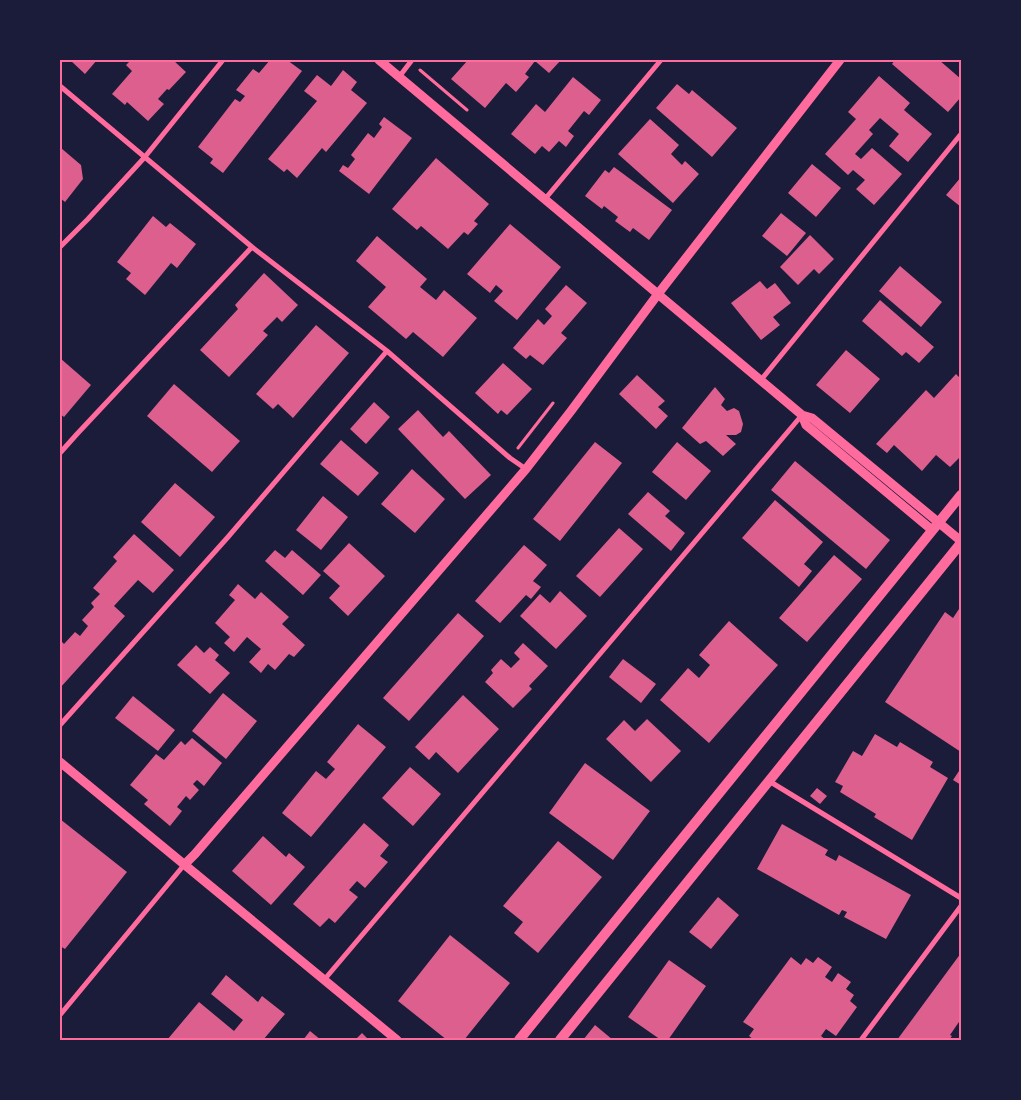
<svg xmlns="http://www.w3.org/2000/svg" width="1021" height="1100" viewBox="0 0 1021 1100" font-family="Roboto,sans-serif">
	<rect width="100%" height="100%" fill="#1b1b3a"/>
	<path fill="#dd5f8e" d="M70 60H97L85 74Z
		M131 60H173L186 72 169 90 167 89 158 99 164 104 148 121 127 102 125 105 112 94 132 71 126 65Z
		M270 60H287L302 71 223 173 210 163 213 159 198 147 235 99 240 102 245 96 236 90 253 69 259 73Z
		M468 60H561L549 73 535 61 525 74 529 77 516 92 506 83 485 108 451 79Z
		M895 60H939L961 79V97L948 112 892 64Z
		M343 70 357 82 351 90 367 103 326 152 322 148 297 178 287 169 284 172 268 159 317 101 304 91 317 75 331 86Z
		M879 76 910 103 904 110 932 134 908 162 889 146 899 134 880 118 869 130 873 134 855 154 861 159 872 148 902 174 874 205 856 189 865 180 853 170 848 175 825 154 856 119 848 112Z
		M573 77 601 100 589 115 584 111 568 131 574 136 566 147 559 141 549 152 542 146 535 154 511 134 536 104 545 112Z
		M677 84 689 94 692 90 737 128 712 157 656 108Z
		M384 117 412 138 369 194 339 171 343 165 348 168 355 159 351 155 368 133 374 138 382 127 379 124Z
		M650 119 679 145 671 154 682 165 685 161 699 174 673 203 618 154Z
		M61 148 81 165 83 179 65 202 60 198V149Z
		M436 158 489 204 474 221 478 224 468 235 464 232 448 249 421 226 417 230 392 209Z
		M812 164 841 188 816 217 788 193Z
		M614 167 672 210 649 240 633 228 630 232 615 221 618 217 604 206 602 209 585 196 605 170 609 173Z
		M961 177V207L946 195Z
		M781 213 806 233 787 256 762 236Z
		M153 216 166 227 170 223 196 244 177 268 171 263 145 295 126 279 131 273 117 262Z
		M510 224 561 267 517 320 494 301 503 291 496 285 490 293 467 274Z
		M810 235 834 259 819 274 814 269 798 285 780 267Z
		M377 236 427 279 420 287 436 300 444 290 477 318 443 357 413 332 406 339 368 307 386 287 356 261Z
		M900 266 942 302 921 327 879 291Z
		M264 273 298 305 282 322 277 317 263 331 268 335 229 377 200 350 238 309 235 305Z
		M760 281 767 289 775 283 791 303 773 317 780 325 761 340 731 303Z
		M566 285 587 303 561 333 567 338 543 365 530 355 526 359 513 348 538 319 544 325 552 316 545 309Z
		M880 300 934 347 919 363 906 352 902 356 862 321Z
		M316 325 349 353 293 418 278 404 273 409 256 394Z
		M846 350 880 379 850 413 816 385Z
		M60 358 91 385 64 417 60 414Z
		M503 363 532 389 507 415 501 410 498 414 475 393Z
		M956 374 961 379V456L950 467 936 455 922 471 894 445 887 453 876 444 926 390 934 398Z
		M637 375 665 401 658 407 668 416 656 429 619 394Z
		M174 384 240 441 212 472 147 416Z
		M715 387 725 399 721 405 727 411 734 408 739 411 743 424 741 432 736 435H726L736 444 723 456 706 441 700 444 682 428Z
		M374 402 390 417 366 444 350 429Z
		M418 410 443 437 449 431 491 475 465 499 398 429Z
		M341 440 379 473 358 496 320 464Z
		M595 442 622 463 560 541 533 519Z
		M677 442 711 471 686 500 652 472Z
		M795 461 890 540 866 569 771 490Z
		M412 469 445 499 415 533 381 504Z
		M175 483 215 517 180 557 141 522Z
		M648 492 670 511 665 516 685 533 671 551 628 514Z
		M323 496 348 517 321 550 296 530Z
		M775 500 823 542 804 564 812 571 799 587 742 538Z
		M619 528 643 549 600 597 576 576Z
		M134 534 174 570 153 593 138 580 114 606 125 616 60 688V640L64 644 75 632 80 636 88 626 82 620 94 607 91 603 100 594 93 588 117 561 113 557Z
		M349 543 385 576 348 616 329 598 340 586 323 571Z
		M524 545 547 565 533 581 541 587 531 599 526 595 500 623 475 601Z
		M275 550 285 558 292 550 321 575 303 595 265 561Z
		M834 555 862 579 807 642 779 618Z
		M238 584 255 599 261 592 289 617 282 624 305 645 294 657 289 654 275 670 268 664 261 673 249 662 261 649 247 637 234 652 224 643 230 637 215 623 235 600 229 595Z
		M560 591 587 616 556 649 520 616 540 594 550 603Z
		M961 606V752L885 702 945 612 953 618Z
		M458 613 484 636 409 721 383 698Z
		M729 621 778 665 709 743 660 700 688 668 699 678 710 665 699 655Z
		M523 643 548 666 529 686 532 689 513 708 485 682 493 673 491 670 501 659 511 668 520 659 514 653Z
		M196 645 204 653 210 647 219 655 215 660 230 673 210 694 177 665Z
		M623 659 656 684 641 703 609 677Z
		M223 693 257 721 226 759 192 731Z
		M463 695 499 729 458 773 436 752 429 760 415 747Z
		M133 696 175 730 158 751 115 718Z
		M647 719 681 751 651 782 606 739 624 720 635 731Z
		M358 724 386 747 311 837 282 813 316 771 326 779 335 769 327 762Z
		M875 734 897 747 900 742 933 762 930 767 948 778 912 840 874 817 876 814 840 792 843 786 835 782 853 751 862 756Z
		M192 738 222 763 204 786 197 780 193 784 199 790 190 800 186 796 177 807 182 811 170 826 144 804 148 800 130 785 156 754 164 760 181 741 185 745Z
		M585 763 650 811 613 860 549 813Z
		M410 767 441 794 413 826 382 798Z
		M961 768V785L953 780Z
		M817 788 827 796 820 804 810 796Z
		M60 819 127 872 65 949 60 946Z
		M364 823 389 845 380 856 388 862 365 888 357 881 349 890 358 897 335 923 329 918 320 927 293 904Z
		M782 824 828 850 825 855 836 861 839 855 911 895 886 939 844 917 847 912 842 910 839 915 757 869Z
		M263 836 286 857 289 853 305 867 271 905 232 871Z
		M558 841 602 877 538 953 514 933 523 922 503 906Z
		M718 897 739 915 711 949 689 932Z
		M450 935 510 983 464 1040H447L398 1001Z
		M961 953V1019L950 1035 952 1036 949 1040H897Z
		M791 957 801 965 806 958 813 963 818 957 832 967 825 977 832 982 838 973 851 982 846 989 854 995 850 1001 857 1007 836 1036 826 1029 821 1036 826 1040H754L749 1036 754 1029 743 1022Z
		M669 960 706 986 668 1040H661L628 1017Z
		M226 975 258 1002 262 996 285 1014 263 1040H244L243 1039 242 1040H167L199 1002 234 1031 243 1020 211 994Z
		M595 1025 613 1040H583Z
		M310 1031 321 1040H303Z
		M362 1033 369 1040H355Z"/>
	<g fill="none" stroke-linecap="round" stroke-linejoin="round">
		<path stroke="#ff6b9d" stroke-width="3" d="M420 70 467 110
			M518 448 553 403"/>
		<path stroke="#ff6b9d" stroke-width="5" d="M399 77 412 60
			M60 86 252 247 387 351 510 458 526 469
			M545 199 661 60
			M60 247 88 219 144 158 223 60
			M761 380 961 134
			M60 453 77 434 252 247
			M60 725 228 537 387 351
			M769 781 961 898
			M324 980 802 415
			M60 1015 184 865
			M861 1040 961 906"/>
		<path stroke="#ff6b9d" stroke-width="9" d="M379 60 802 415 812 418 961 541
			M802 415 806 425 932 530
			M60 762 397 1040
			M184 865 195 854 526 469 571 411 658 294 840 60"/>
		<path stroke="#ff6b9d" stroke-width="10" d="M519 1040 961 495
			M560 1040 961 543"/>
	</g>
	<rect width="1021" height="1100" fill="none" stroke="#1b1b3a" stroke-width="122"/>
	<rect x="61" y="61" width="899" height="978" fill="none" stroke="#ff6b9d" stroke-width="2"/>
</svg>
